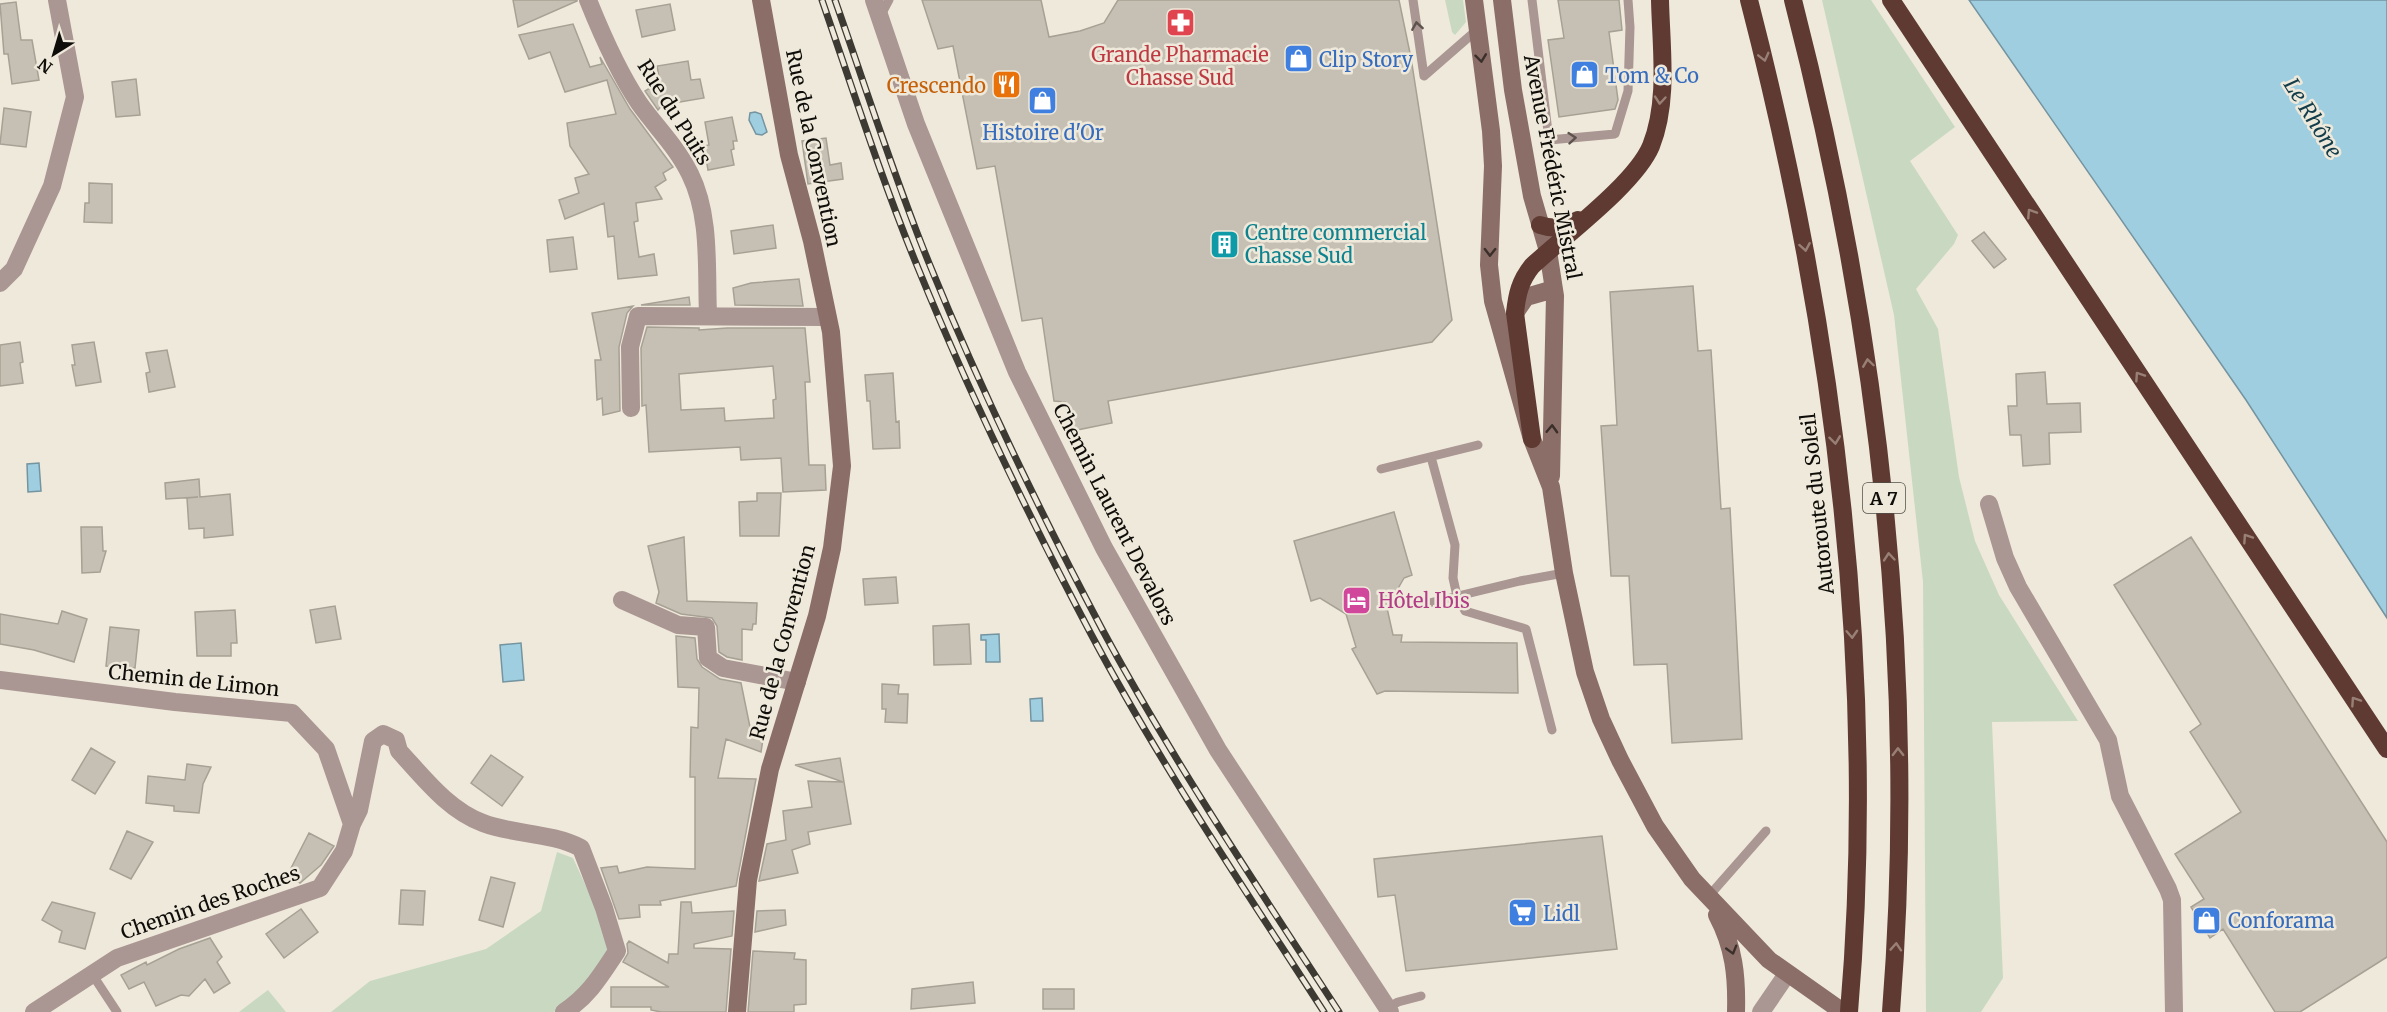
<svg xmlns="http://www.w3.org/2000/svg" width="2387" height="1012" viewBox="0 0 2387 1012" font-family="Merriweather,serif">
	<rect width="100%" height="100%" fill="#efe9db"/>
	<path fill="#c9d9c1" d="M1445 0H1463L1466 22 1455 35 1452 32Z
		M1822 0H1871L1955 127 1910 161 1958 235 1954 244 1916 289 1938 329 1959 477 1975 541 1999 595 2078 721 1992 722 2003 978 1981 1012H1926L1923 582 1894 315Z
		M557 852 573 858 608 934 610 953C593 977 579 995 554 1012H331L370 981 486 949 541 911Z
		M268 990 286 1012H239Z"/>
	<path fill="#9fcee0" stroke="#7494a0" stroke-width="1.5" d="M1969 0H2387V618L2246 400Z
		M755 112 761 114 767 132 762 135 756 134 749 120 750 113Z
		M39 463 41 491 28 492 27 464Z
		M999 634 1000 662H986V640H981V635Z
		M521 643 524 680 503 682 500 645Z
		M1042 698 1043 721H1031L1030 699Z"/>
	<path fill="#c5c0b3" stroke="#a6a194" stroke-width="1.5" fill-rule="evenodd" d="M513 0H577V1L518 27Z
		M922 0H1041L1049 37 1080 31 1104 23 1118 0H1399L1411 58 1452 320 1432 342 1108 401 1112 423 1072 431 1065 402 1054 401 1042 318 1022 321 995 166 977 169 953 46 938 49Z
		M1558 0H1619L1622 30 1609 32 1618 100 1615 109 1559 117 1548 40 1564 38Z
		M16 2 21 40H32L39 80 12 84 8 54H4L0 4Z
		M670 4 675 30 642 37 636 10Z
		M573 24 590 67 602 64 600 57 630 109 673 167 663 173 666 180 655 187 662 199 636 203 638 221 634 222 639 257 654 254 657 275 618 279 614 236 608 237 604 203 565 219 559 200 579 193 575 178 589 174 570 146 567 123 616 114 607 80 565 92 550 52 529 59 519 35Z
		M688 61 691 80 700 79 704 98 662 105 658 110 645 91 660 82 657 66Z
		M136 79 140 115 116 117 112 82Z
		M4 108 31 112 26 147 0 144Z
		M732 117 737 141H733L734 149 731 150 734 165 708 170 704 146 709 145 705 122Z
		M826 138 830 165 841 163 843 179 808 184 802 141Z
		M89 183 112 184V223L84 222 85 203H89Z
		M773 225 776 248 734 254 731 231Z
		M1984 232 2006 259 1994 268 1972 241Z
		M573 237 577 269 550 272 547 240Z
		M799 279 803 306 735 305 733 288 751 283Z
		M1693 286 1698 351 1711 350 1721 509 1730 508 1742 739 1672 743 1667 664 1634 665 1629 576H1611L1601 426 1617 425 1610 292Z
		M689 297 690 305H641Z
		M633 306 627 313 619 347 620 411 603 415 602 398 597 400 595 360H601L592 313Z
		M647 327 699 328V330L727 328H805L810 382H805L809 465H825L826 490 783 492 781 458 741 460 740 447 649 452 646 405 642 406 641 348ZM773 366 776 399 773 400 774 418 725 421 724 408 681 410 679 374Z
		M20 342 23 362 20 363 23 383 0 386V345Z
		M94 342 101 382 76 386 72 365H75L72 345Z
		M167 350 175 387 149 392 146 373 150 372 146 353Z
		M2045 372 2047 404 2080 403 2081 432 2049 433 2050 464 2023 466 2021 435H2010L2008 406H2017L2016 374Z
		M893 373 896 422 899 421 900 448 873 449 870 401H867L865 375Z
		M199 479 200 497 230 494 233 535 204 538V528L189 529 187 498 198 497 166 499 165 483Z
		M757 493H781L779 536H740L739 502 757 501Z
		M1394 512 1412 575 1404 578 1387 608 1393 635H1402L1401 642 1517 643 1518 693 1385 691 1377 694 1352 649 1356 647 1346 614 1320 598 1311 601 1294 541Z
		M81 527H102L103 551H106L100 572 82 573Z
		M684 537 687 601 757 603 756 624H753L752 630 742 629V660L727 657 719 652 717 626 712 618 681 614 656 603 659 592 648 546Z
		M2191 537 2387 842V957L2300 1012H2275L2223 929 2210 938 2191 907 2204 899 2175 854 2241 812 2190 732 2201 724 2114 585Z
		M896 577 898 603 865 605 863 579Z
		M335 606 341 639 316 643 310 610Z
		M235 610 237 643H231V656H197L195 612Z
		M62 611 87 619 74 662 34 650 0 644V614L58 624Z
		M969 624 971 664 934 665 933 626Z
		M110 627 139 630 135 668 106 666Z
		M676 636 695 638 697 659 702 667 720 679 741 683 751 732 764 733 761 752 726 739 718 778 756 779 736 886 660 901 661 905H639L640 917 619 919 601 868 617 866 619 873 647 867 695 869V777H690L691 727 698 728 699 688 678 687Z
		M882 684 899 685 898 694H908L907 723 885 722 886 709H882Z
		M91 748 115 762 95 794 72 780Z
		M491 755 523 777 502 806 471 783Z
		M840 758 851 824 808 832 810 844 792 850 798 873 759 881 767 844 786 840 783 811 812 807 808 781 843 782 795 765Z
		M187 764 211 767 203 784 199 813 174 811V806L146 803 148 776 185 780Z
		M127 831 153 842 131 879 110 869Z
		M309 833 334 846 321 865 300 883 288 874Z
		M1602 836 1617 949 1406 971 1395 895 1378 897 1374 859Z
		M491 877 515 883 503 927 479 920Z
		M401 890 425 891 423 925 399 924Z
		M52 902 95 913 85 949 59 942 62 931 42 920Z
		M681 902H691L692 913 734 911 732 936 694 944V948L731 949 726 1012H661L651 1010V1007H611V987H669L623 962 628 953 627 944 629 941 668 963 669 954H678Z
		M301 909 318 932 284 958 266 934Z
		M785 910 786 925 755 932 757 911Z
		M210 938 222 957 217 962 230 983 214 993 205 979 189 996 181 995 156 1006 144 982 129 989 121 975 146 962 147 965 179 949Z
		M753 951 795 953 794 959 806 960V1004L794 1005V1012H748Z
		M973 982 975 1003 911 1009 912 989Z
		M1043 989H1074V1009H1043Z"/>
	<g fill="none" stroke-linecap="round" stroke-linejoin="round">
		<path stroke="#aa9692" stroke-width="9" d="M1413 0 1424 76 1478 29
			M1532 0 1549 140 1615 134 1628 91 1630 27 1628 0
			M881 15 889 0
			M1431 457 1455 545 1453 578 1457 596 1465 611 1526 629 1552 730
			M1381 469 1478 445
			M1425 604 1520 581 1564 573
			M1708 897 1766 831
			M92 974 117 1012
			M1387 1008 1398 1002 1421 996"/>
		<path stroke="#aa9692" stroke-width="18" d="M588 0C602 35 618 72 639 103 656 127 677 147 690 174 711 216 706 269 708 314
			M874 0 916 124 1017 372 1104 548 1218 750 1390 1012
			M0 283 14 269 52 186 75 97 57 0
			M631 408 630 347 638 316 827 317
			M1989 504 2005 558 2018 587 2108 740 2120 796 2168 889 2172 900 2174 1012
			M622 600 678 625 706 627 708 658 723 668 797 682
			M0 680 175 702 292 713 326 749 352 824
			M34 1012 117 958 320 888 344 851 352 824 359 810 373 741 383 734 396 740 399 751C424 778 448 810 483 823 514 835 550 832 581 848L604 908 617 951C601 975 589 996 564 1012
			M1761 1012 1787 974"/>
		<path stroke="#8b6e68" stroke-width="18" d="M1474 0 1491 131 1493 166 1489 265 1493 301 1532 439 1551 487 1564 573 1585 672 1601 719 1620 760 1655 826 1692 879 1769 960 1843 1012
			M1502 0 1513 90 1532 196 1548 251 1555 296 1551 476
			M1515 313 1526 297 1547 291 1555 296
			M1717 915C1734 947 1737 976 1736 1012
			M737 1012 748 880 770 769 817 616 832 548 842 466 831 332 812 241 789 155 761 0"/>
		<path stroke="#5f3a32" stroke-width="18" d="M1749 0C1834 329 1878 672 1849 1012
			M1793 0C1878 330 1918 672 1891 1012
			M1891 0 2387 749
			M1540 225C1555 230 1564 227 1578 220
			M1532 439 1515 313C1517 294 1520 281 1532 266 1564 236 1635 184 1651 146 1669 101 1661 47 1660 0"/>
		<defs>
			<path id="rail" d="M822 0C853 90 882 181 918 268 969 393 1028 515 1091 634 1160 764 1244 888 1324 1012
				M835 0C866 88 894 177 929 263 980 388 1039 510 1102 629 1173 761 1257 886 1339 1012"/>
		</defs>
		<use href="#rail" stroke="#3d3a34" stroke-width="7"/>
		<use href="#rail" stroke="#efe9db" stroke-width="4.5" stroke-dasharray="14" stroke-linecap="butt"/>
	</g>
	<defs><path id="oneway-chevron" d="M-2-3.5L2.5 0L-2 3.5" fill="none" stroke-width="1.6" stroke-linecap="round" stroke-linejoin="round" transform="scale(1.5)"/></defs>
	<g stroke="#5c524e">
		<use href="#oneway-chevron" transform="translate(1417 26) rotate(-99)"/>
		<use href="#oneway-chevron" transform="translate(1572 138) rotate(-5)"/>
	</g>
	<g stroke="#998076">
		<use href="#oneway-chevron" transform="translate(1764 57) rotate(76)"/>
		<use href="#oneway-chevron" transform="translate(1660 100) rotate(95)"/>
		<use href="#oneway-chevron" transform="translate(2031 213) rotate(-123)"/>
		<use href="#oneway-chevron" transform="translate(1805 247) rotate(80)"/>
		<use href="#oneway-chevron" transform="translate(1868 363) rotate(-98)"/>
		<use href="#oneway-chevron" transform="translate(2139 376) rotate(-124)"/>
		<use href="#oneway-chevron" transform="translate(1835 440) rotate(83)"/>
		<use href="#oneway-chevron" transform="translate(2247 538) rotate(-124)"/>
		<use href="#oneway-chevron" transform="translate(1889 557) rotate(-95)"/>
		<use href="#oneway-chevron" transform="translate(1852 634) rotate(87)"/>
		<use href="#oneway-chevron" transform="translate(2355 701) rotate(-124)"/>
		<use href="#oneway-chevron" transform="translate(1898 752) rotate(-91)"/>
		<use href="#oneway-chevron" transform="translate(1896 947) rotate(-86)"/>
	</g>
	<g stroke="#3a2f2a">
		<use href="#oneway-chevron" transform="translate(1481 58) rotate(83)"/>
		<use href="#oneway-chevron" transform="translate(1490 252) rotate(91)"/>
		<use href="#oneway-chevron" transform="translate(1552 429) rotate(-88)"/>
		<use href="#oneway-chevron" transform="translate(1732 950) rotate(74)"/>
	</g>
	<defs>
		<symbol id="pharmacy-square" viewBox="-11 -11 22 22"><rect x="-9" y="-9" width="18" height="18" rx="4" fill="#e0444e" stroke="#efe9db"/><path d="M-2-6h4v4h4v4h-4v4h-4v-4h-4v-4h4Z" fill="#fff"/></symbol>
		<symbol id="shop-square" viewBox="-11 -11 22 22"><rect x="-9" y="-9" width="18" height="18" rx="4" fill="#3f7fe0" stroke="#efe9db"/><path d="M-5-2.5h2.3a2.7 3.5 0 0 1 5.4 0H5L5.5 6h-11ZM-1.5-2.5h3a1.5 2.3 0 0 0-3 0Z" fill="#fff"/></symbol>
		<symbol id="restaurant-square" viewBox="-11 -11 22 22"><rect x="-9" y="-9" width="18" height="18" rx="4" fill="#e8710a" stroke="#efe9db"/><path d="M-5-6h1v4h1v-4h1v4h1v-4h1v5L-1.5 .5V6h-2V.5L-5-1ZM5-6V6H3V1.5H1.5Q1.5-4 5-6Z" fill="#fff"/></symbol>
		<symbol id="building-square" viewBox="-11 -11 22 22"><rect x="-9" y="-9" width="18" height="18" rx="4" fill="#0f9aa8" stroke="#efe9db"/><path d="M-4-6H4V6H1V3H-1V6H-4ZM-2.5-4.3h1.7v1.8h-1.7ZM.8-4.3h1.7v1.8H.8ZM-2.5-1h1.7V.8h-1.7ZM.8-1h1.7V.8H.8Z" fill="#fff"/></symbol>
		<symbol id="hotel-square" viewBox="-11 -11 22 22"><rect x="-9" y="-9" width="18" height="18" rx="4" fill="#d1479c" stroke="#efe9db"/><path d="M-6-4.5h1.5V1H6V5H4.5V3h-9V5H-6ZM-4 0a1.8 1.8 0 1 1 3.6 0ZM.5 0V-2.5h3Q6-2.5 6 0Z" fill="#fff"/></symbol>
		<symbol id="supermarket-square" viewBox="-11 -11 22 22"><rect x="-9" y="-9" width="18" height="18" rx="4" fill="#3f7fe0" stroke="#efe9db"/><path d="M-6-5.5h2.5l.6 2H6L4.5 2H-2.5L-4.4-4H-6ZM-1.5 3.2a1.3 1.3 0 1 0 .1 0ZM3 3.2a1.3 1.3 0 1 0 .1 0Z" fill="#fff"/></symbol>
	</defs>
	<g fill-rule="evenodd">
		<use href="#pharmacy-square" x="1164" y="6" width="33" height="33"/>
		<use href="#shop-square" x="1282" y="42" width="33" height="33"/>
		<use href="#shop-square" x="1568" y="58" width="33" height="33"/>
		<use href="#restaurant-square" x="990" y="68" width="33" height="33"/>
		<use href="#shop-square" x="1026" y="84" width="33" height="33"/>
		<use href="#building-square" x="1208" y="228" width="33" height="33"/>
		<use href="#hotel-square" x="1340" y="584" width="33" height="33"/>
		<use href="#supermarket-square" x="1506" y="896" width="33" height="33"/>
		<use href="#shop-square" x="2190" y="904" width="33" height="33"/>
	</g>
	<g text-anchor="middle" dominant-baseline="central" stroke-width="5" stroke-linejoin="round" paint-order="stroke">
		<rect fill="#efe9db" stroke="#524f48" stroke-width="1.5" x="1863" y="483" width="42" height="30" rx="4.5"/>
		<g font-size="18" font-weight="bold" fill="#0f0d09">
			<text x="1884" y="498">A 7</text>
		</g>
		<g font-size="20" fill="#be3a42" stroke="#efe9db">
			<text x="1180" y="54">Grande Pharmacie<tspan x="1180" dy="23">Chasse Sud</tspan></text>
		</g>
		<g font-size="20" fill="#366cbe" stroke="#efe9db" text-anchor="start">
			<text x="1319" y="59">Clip Story</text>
			<text x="1605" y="75">Tom &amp; Co</text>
			<text x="1043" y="132" text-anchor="middle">Histoire d'Or</text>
			<text x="1543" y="913">Lidl</text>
			<text x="2228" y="920">Conforama</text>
		</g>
		<g font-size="20" fill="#c56008" stroke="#efe9db" text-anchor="end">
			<text x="986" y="85">Crescendo</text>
		</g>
		<g font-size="20" fill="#0f0d09" stroke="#efe9db">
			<text transform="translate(675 112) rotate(58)">Rue du Puits</text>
			<text transform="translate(814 148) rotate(78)">Rue de la Convention</text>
			<text transform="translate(1553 167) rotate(79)">Avenue Frédéric Mistral</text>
			<text transform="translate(1817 504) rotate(-96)">Autoroute du Soleil</text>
			<text transform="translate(1115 514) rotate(63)">Chemin Laurent Devalors</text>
			<text transform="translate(782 642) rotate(-75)">Rue de la Convention</text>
			<text transform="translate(194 680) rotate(6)">Chemin de Limon</text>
			<text transform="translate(210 902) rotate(-19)">Chemin des Roches</text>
		</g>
		<g font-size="20" fill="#0d838f" stroke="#efe9db" text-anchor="start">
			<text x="1245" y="232">Centre commercial<tspan x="1245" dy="23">Chasse Sud</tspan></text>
		</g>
		<g font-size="20" fill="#b23c85" stroke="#efe9db" text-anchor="start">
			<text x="1378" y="600">Hôtel Ibis</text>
		</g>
		<g font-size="21" font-style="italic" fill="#133d4b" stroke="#efe9db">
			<text transform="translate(2313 118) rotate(58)">Le Rhône</text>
		</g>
	</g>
	<g transform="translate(54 54) rotate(217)" stroke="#efe9db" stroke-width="4.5" paint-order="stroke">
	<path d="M0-4.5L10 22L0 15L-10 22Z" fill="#0f0d09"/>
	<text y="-9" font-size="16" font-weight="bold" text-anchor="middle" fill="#0f0d09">N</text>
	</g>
</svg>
